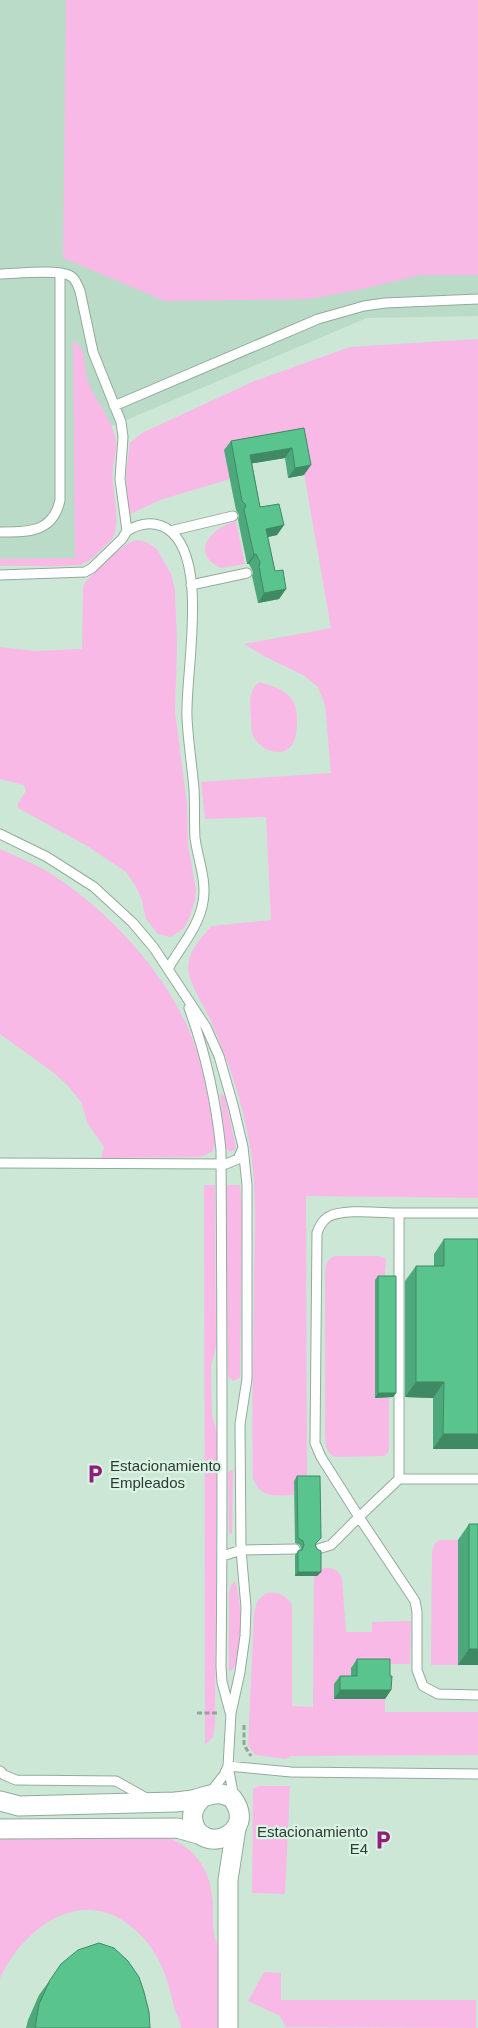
<svg xmlns="http://www.w3.org/2000/svg" width="478" height="2028" viewBox="0 0 478 2028" font-family="Helvetica,sans-serif">
	<rect width="100%" height="100%" fill="#cde7d7"/>
	<path fill="#badbc8" d="M0 0H478V316L367 318 112 426 81 441 82 565 0 566Z"/>
	<path fill="#f8b9e6" d="M66 0H478V275H421L358 290 308 299 165 301 63 258Z
		M478 339V1198L306 1196 307 1481H294V1495C275 1495 261 1500 253 1478 251 1409 254 1339 254 1270 255 1228 257 1183 249 1141 242 1101 229 1063 213 1026 194 981 169 969 212 926L271 920 266 817 205 819 201 782 331 773 325 705 318 687 303 675 264 656 244 644 331 628 298 439 225 450 230 479 160 500 130 514 128 511 126 474 130 443 142 433 252 382 350 347Z
		M73 341C88 347 83 369 88 382 95 400 108 413 114 433 118 445 115 455 113 467 110 486 123 523 112 539 109 542 91 560 87 562 77 569 16 565 0 566V559L75 558Z
		M236 521 245 564 221 568C189 553 211 528 236 521Z
		M137 540 146 542 157 549 171 574 175 590 177 644 175 712 187 804 188 844 196 890 195 900 189 919 183 929 171 937 158 934 146 919 142 900 135 885 126 872 89 847 18 808V803L26 791 24 785 0 779V647L35 651 82 649 83 586 86 581C99 570 122 542 137 540Z
		M259 682C269 685 282 688 290 697 297 705 297 713 297 722 297 729 296 739 292 745 281 760 257 749 252 733 251 729 251 722 251 718 250 705 248 691 259 682Z
		M0 849C15 856 30 862 45 870 107 908 169 974 194 1043 204 1070 208 1100 214 1129L216 1142 212 1152 200 1157 101 1158 104 1147 88 1124 81 1102 67 1085 54 1073 0 1034Z
		M220 1094 225 1096 236 1149 230 1152 226 1148Z
		M204 1185H215L216 1347 211 1366 212 1416 217 1433 215 1724 213 1737 205 1745Z
		M226 1185H240L242 1212 240 1378 233 1381 228 1376Z
		M335 1256H378L385 1258 386 1260 375 1397 389 1398V1451L385 1456 335 1457C325 1452 325 1443 325 1433V1272C326 1263 327 1259 335 1256Z
		M231 1470 233 1471 232 1534 229 1533 228 1472Z
		M440 1540H458V1665H431L432 1552 435 1543Z
		M324 1568C333 1568 338 1569 342 1578L346 1632H372V1622L411 1621 410 1664H352L351 1684 334 1699H385V1712H478V1755L291 1756 286 1759 255 1755 248 1745 254 1615C255 1611 255 1607 257 1603 265 1586 285 1592 292 1605V1706L313 1707 314 1576H317L318 1570Z
		M235 1581C241 1599 247 1658 231 1671L229 1670V1592L231 1585Z
		M259 1786H290L285 1894 252 1893 253 1789Z
		M165 1837C192 1845 209 1867 212 1895 214 1908 212 1921 214 1933 215 1939 218 1945 219 1952 222 1975 219 2004 219 2028H181C180 2020 176 2014 174 2006 168 1982 162 1959 145 1940 94 1880 28 1919 0 1978V1839Z
		M264 1972 281 1973V2000H476V2028L286 2027 280 2016 248 2001Z"/>
	<g fill="none" stroke-linecap="round" stroke-linejoin="round">
		<defs>
			<path id="lane" d="M0 274C15 274 61 268 72 277 76 280 78 286 80 291L93 352 121 422 123 437 120 479 127 531 122 539 92 568 85 572 0 575
				M114 406 318 319 364 306 385 303 478 299
				M127 531C140 523 153 521 166 528 211 555 185 672 187 717 188 741 192 765 194 789 195 805 194 822 195 838 198 860 207 881 203 902 199 927 180 947 168 969
				M170 531 233 516
				M0 532C28 532 53 533 60 500V273
				M191 585 247 573
				M0 834 47 857 94 887 133 923 154 948 206 1027 219 1056 233 1105 243 1147 247 1185V1379L240 1424 241 1550 246 1607 245 1636 240 1672 231 1713 228 1766 291 1772 478 1774
				M189 1008C206 1054 216 1101 221 1150 222 1322 223 1494 221 1667L222 1682 230 1712
				M0 1163 226 1164 238 1159 242 1150
				M478 1213H399V1479L359 1517 415 1601 417 1612V1670L423 1686 438 1694 478 1695
				M399 1479H478
				M318 1549 331 1545 359 1517 321 1457 315 1443 317 1233C319 1227 322 1221 328 1217 343 1208 381 1213 399 1213
				M223 1556 241 1550 295 1549
				M0 1771 4 1775 16 1780 116 1781 148 1799
				M209 1794 224 1775 228 1766 234 1798"/>
			<path id="street" d="M0 1801 19 1806 175 1802C182 1801 190 1801 196 1799 211 1795 217 1790 232 1798 260 1834 200 1857 193 1821 191 1811 196 1803 203 1797
				M0 1829 177 1828 202 1835
				M228 2028V1880L236 1828"/>
		</defs>
		<use href="#lane" stroke="#92ab9c" stroke-width="11"/>
		<use href="#street" stroke="#92ab9c" stroke-width="21"/>
		<path stroke="#91a699" stroke-width="3" stroke-dasharray="5 2.5" stroke-linecap="butt" d="M197 1713H219
			M244 1725V1745L251 1756"/>
		<use href="#lane" stroke="#fff" stroke-width="9"/>
		<use href="#street" stroke="#fff" stroke-width="19"/>
	</g>
	<path fill="#4da97b" d="M304 428V475L288 478 285 458 252 463 260 507 284 525 277 535 268 537 275 571 286 589 279 599 258 603 252 576 253 572 249 564H247L238 520 239 515 236 510 224 450 231 441Z
		M444 1239 478 1449H433V1398L405 1397V1281L416 1266H434V1254Z
		M378 1276 396 1393 393 1397 375 1398V1280Z
		M297 1476 321 1538 315 1545 321 1572 317 1576H295V1555L298 1551 301 1549 300 1545 295 1543 294 1481Z
		M469 1524 478 1665H458V1540Z
		M357 1659 390 1676 391 1690 385 1699H334V1684L340 1676H351V1668Z
		M50 1980 150 2028H26L28 2020 39 1995Z"/>
	<path fill="#3f8964" d="M292 448 285 458 243 465 250 455Z
		M311 465 304 475 288 478 295 468Z
		M284 525 277 535 259 539 266 529Z
		M256 554 249 564H247L254 555Z
		M286 589 279 599 258 603 264 593Z
		M416 1382H444L433 1398 405 1397Z
		M378 1393H396L393 1397 375 1398Z
		M443 1434H478V1449H433Z
		M298 1572H321L317 1576H295Z
		M469 1649H478V1665H458Z
		M340 1690H391L385 1699H334Z"/>
	<path fill="#5ac48f" stroke="#3f8964" d="M304 428 311 465 295 468 292 448 250 455 260 507 279 504 284 525 266 529 275 571 283 570 286 589 264 593 259 567 260 562 256 554 254 555 244 510 246 505 242 501 231 441Z
		M444 1239H478V1434H443L444 1382H416V1266H444Z
		M378 1276H396V1393H378Z
		M297 1476H320L321 1538 315 1544 317 1549 321 1551V1572H298V1551L302 1550 304 1545 303 1541 298 1538Z
		M469 1524H478V1649H469Z
		M357 1659H390V1676H392L391 1690H340V1676H357Z
		M99 1943 114 1948 128 1961 139 1977 144 1992 149 2012 150 2028H35L39 2004 50 1980 61 1964 78 1950Z"/>
	<defs>
		<symbol id="parking-bare" viewBox="-9 -9 18 18"><path d="M-3.5-5.5H1a3.5 3.5 0 0 1 0 7H-1V5.5H-3.5ZM-1-3.4V-.6H.8a1.4 1.4 0 0 0 0-2.8Z" fill="#911d7c" stroke="#daf4e4" stroke-width="2.5" paint-order="stroke"/></symbol>
	</defs>
	<g fill-rule="evenodd">
		<use href="#parking-bare" x="81" y="1460" width="28" height="28"/>
		<use href="#parking-bare" x="369" y="1826" width="28" height="28"/>
	</g>
	<g text-anchor="middle" dominant-baseline="central" stroke-width="4.5" stroke-linejoin="round" paint-order="stroke">
		<g font-size="15" fill="#2f3a34" stroke="#daf4e4" text-anchor="start">
			<text x="110" y="1465">Estacionamiento<tspan x="110" dy="17">Empleados</tspan></text>
			<text x="368" y="1831" text-anchor="end">Estacionamiento<tspan x="368" dy="17">E4</tspan></text>
		</g>
	</g>
</svg>
